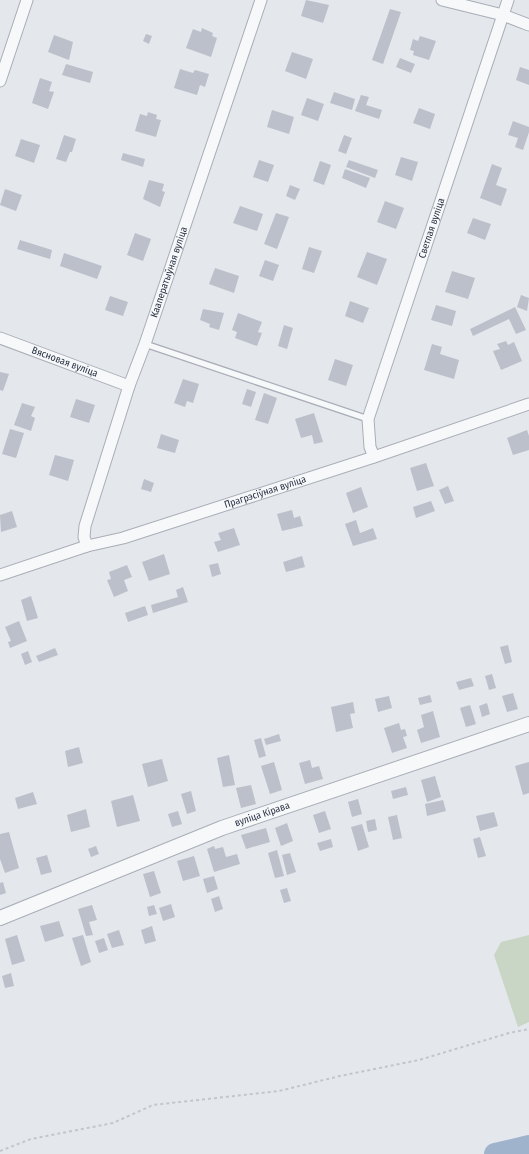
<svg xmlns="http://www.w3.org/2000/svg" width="529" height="1154" viewBox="0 0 529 1154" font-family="'Fira Sans Condensed',sans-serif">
	<rect width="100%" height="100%" fill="#e4e7ec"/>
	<path fill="#c9d6c5" d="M529 935V1022L518 1027 494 955 501 942Z"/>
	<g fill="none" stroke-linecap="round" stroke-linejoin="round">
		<path stroke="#9fb4cc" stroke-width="22" d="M495 1154 529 1146"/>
	</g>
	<path fill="#bbc0ca" d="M306 0 329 5 323 23 301 16Z
		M390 9 401 12 383 64 372 60Z
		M202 28 213 33 212 36 217 38 211 57 186 48 193 29 201 32Z
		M146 34 152 36 149 44 143 41Z
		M54 35 73 42 69 60 48 52Z
		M420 36 436 41 429 60 413 55 414 51 410 50 413 39 418 41Z
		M292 52 313 59 306 79 285 71Z
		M400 58 415 64 411 73 396 67Z
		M66 64 93 72 90 83 62 75Z
		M520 67 529 70V85L516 80Z
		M180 69 193 73 195 70 209 74 205 87 200 85 197 95 174 88Z
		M40 78 52 82 49 91 54 92 48 109 32 103Z
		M334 92 355 99 352 110 330 103Z
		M361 95 369 97 366 105 382 110 379 119 355 111Z
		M307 98 324 104 318 121 301 115Z
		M419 108 435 114 430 129 413 123Z
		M272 110 294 117 289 134 267 127Z
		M148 112 157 115 156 119 161 120 156 137 135 131 140 114 147 116Z
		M513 121 529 127V132L523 150 515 147 518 138 508 135Z
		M64 135 76 139 72 152H70L66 162 56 159Z
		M344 135 352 138 346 154 338 151Z
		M21 139 40 145 34 163 15 156Z
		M123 153 145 159 143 167 121 160Z
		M401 157 418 162 412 181 395 175Z
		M259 160 274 165 268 182 253 177Z
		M349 160 378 170 375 178 346 167Z
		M320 161 331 165 324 185 313 181Z
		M492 164 502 168 496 185 507 189 501 206 480 198Z
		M345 169 370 178 366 188 342 178Z
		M149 180 164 184 162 191 165 192 160 207 143 199Z
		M290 185 300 189 295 200 286 196Z
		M5 189 22 195 16 211 0 205Z
		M385 201 404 208 396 229 377 222Z
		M240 206 263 214 257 231 233 223Z
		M276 213 289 217 277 249 264 244Z
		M473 218 491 224 485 240 467 233Z
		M135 233 151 239 143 261 127 255Z
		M20 240 52 250 50 259 17 249Z
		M309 247 322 251 314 273 302 269Z
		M367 252 387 259 377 285 357 277Z
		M64 253 102 266 97 279 60 266Z
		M265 260 279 265 273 281 259 276Z
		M215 268 239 276 234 293 209 284Z
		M452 271 475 278 468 299 445 292Z
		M521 295 529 298 527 311 517 307Z
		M110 296 128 302 123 316 105 310Z
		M350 301 369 308 363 323 345 316Z
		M436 305 456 311 452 326 431 320Z
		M515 307 526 330 516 334 509 319 473 336 470 329Z
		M203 309 224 313 219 330 209 327 210 324 200 320Z
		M238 313 262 322 258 332 262 333 257 346 235 338 237 332 232 330Z
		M284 325 293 328 287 349 278 346Z
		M506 341 508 345 514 342 522 361 501 370 493 351 500 349 497 344Z
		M432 344 442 347 440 354 459 360 454 379 424 370Z
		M335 359 353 365 346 386 328 380Z
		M0 372 9 374 3 391 0 390Z
		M183 379 199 384 193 403 187 401 185 407 174 403Z
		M247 389 256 392 251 407 242 404Z
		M264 393 277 398 268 424 255 420Z
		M76 399 95 405 89 423 70 417Z
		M22 403 35 407 31 416 35 418 31 431 14 425Z
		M314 413 323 442 314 444 312 435 301 438 295 419Z
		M10 429 24 433 16 458 2 454Z
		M527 430 529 436V450L513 455 507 438Z
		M161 434 179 440 175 453 157 448Z
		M55 455 74 460 68 481 49 475Z
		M426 463 434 486 417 491 410 468Z
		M144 479 154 483 151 492 141 489Z
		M448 486 454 501 445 504 439 490Z
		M361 487 368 507 353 513 346 493Z
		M431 501 435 511 416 518 413 507Z
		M292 510 294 518 300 516 303 526 282 531 277 514Z
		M12 511 17 527 1 532 0 515Z
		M356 520 360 533 373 528 377 539 353 546 345 524Z
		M234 528 240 545 218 552 214 542 221 540 218 533Z
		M164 554 170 574 149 581 142 562Z
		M302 556 305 567 286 572 283 562Z
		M218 563 221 574 212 577 209 565Z
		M127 565 132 577 124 580 128 591 114 597 107 580 111 579 109 572Z
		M183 587 188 602 153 613 151 605 178 597 176 590Z
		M31 596 38 618 27 621 21 600Z
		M145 606 148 615 128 622 125 613Z
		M19 621 27 641 10 648 8 642 11 641 5 627Z
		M508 645 512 662 505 664 500 647Z
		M55 648 58 655 39 662 36 656Z
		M28 651 32 662 25 665 21 654Z
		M492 674 496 688 489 690 485 676Z
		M471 678 474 686 459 690 456 682Z
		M513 693 518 709 507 712 502 696Z
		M430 695 432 702 420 705 418 698Z
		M389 696 392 708 378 712 375 699Z
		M353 702 355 713 350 714 353 728 336 732 331 707Z
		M487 703 490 714 482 717 479 706Z
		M470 705 476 724 466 727 460 708Z
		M433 711 440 737 421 743 417 730 424 727 421 715Z
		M399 723 401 730 405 729 407 736 403 737 407 748 392 753 384 728Z
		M279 734 281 741 266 745 264 739Z
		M261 738 266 756 259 758 254 740Z
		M79 747 83 763 68 767 65 751Z
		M229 755 235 785 223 787 217 758Z
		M162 759 168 781 148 787 142 764Z
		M310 760 312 768 319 766 323 779 305 784 299 763Z
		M274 762 282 790 270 794 261 766Z
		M529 762V793L523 795 515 766Z
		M435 776 441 797 427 802 421 780Z
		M251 785 256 804 241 808 236 788Z
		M406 787 408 795 393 799 391 791Z
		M191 791 196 811 187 814 181 794Z
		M33 792 37 804 18 809 15 798Z
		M133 795 140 821 117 827 111 801Z
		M358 799 362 814 352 817 348 802Z
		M443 800 446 811 427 816 425 804Z
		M86 809 90 827 71 832 67 815Z
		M178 811 182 824 172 827 168 814Z
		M325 811 331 829 319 833 313 815Z
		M494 812 498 826 480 831 476 816Z
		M397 815 402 838 393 840 388 817Z
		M375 819 377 830 368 832 366 821Z
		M287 823 293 841 281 846 275 828Z
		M362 824 369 847 358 851 351 827Z
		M266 828 270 842 246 849 241 835Z
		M9 832 19 868 5 873 0 859V834Z
		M480 837 486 856 478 858 473 839Z
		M331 839 333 847 320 851 317 843Z
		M96 846 99 854 91 857 88 849Z
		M214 846 215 849 223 847 226 857 237 854 240 864 214 872 207 849Z
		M277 850 284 876 275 878 268 853Z
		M290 853 296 872 287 875 282 855Z
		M47 855 52 872 41 875 36 858Z
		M194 856 200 876 183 881 177 861Z
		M154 871 161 893 150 897 143 874Z
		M214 876 218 889 207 893 203 879Z
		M3 882 6 893 0 895V883Z
		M287 888 291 901 284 903 280 890Z
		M219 896 223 909 215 912 211 899Z
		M171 904 175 917 163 921 159 908Z
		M92 905 97 920 89 922 93 935 86 936 78 909Z
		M154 905 157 914 149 916 147 907Z
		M59 921 64 936 45 942 40 926Z
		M152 926 156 941 145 944 141 930Z
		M119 930 124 945 112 948 107 934Z
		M17 935 25 961 12 965 5 939Z
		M83 935 91 962 81 966 72 938Z
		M104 938 108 950 99 953 95 941Z
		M11 973 14 986 5 988 2 976Z"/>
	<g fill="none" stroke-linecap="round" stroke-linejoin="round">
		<defs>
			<path id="service" d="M145 344 368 419"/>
			<g id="minor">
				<path d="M442 0 503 15 529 25"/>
				<path d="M0 81 27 0"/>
				<path id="s1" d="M0 338 129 386"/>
				<path id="s2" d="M374 457 370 447 368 419 508 0"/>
				<path id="s3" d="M87 546 84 537 85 526 129 386 145 344 261 0"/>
				<path id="s4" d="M0 575 87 546 123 538 374 457 529 404"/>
			</g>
			<g id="tertiary">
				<path id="s5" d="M0 918 222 828 529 724"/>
			</g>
		</defs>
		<use href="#service" stroke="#a9aeb7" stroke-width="8"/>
		<use href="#minor" stroke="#a9aeb7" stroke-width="13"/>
		<use href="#tertiary" stroke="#a9aeb7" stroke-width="16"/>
		<path stroke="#c2c5cb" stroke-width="2" stroke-dasharray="3 3" stroke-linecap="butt" d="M0 1151 31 1139 113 1123 153 1105 279 1091 340 1076 419 1060 509 1033 529 1029"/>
		<use href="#service" stroke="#f7f8fa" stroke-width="5.5"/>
		<use href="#minor" stroke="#f7f8fa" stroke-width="11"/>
		<use href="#tertiary" stroke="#f7f8fa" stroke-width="14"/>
	</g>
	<g text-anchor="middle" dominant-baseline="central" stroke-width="3.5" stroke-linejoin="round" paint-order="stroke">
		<g font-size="10" fill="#2b3445" stroke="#f4f6f9">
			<text stroke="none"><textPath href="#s2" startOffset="240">Светлая вуліца</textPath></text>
			<text stroke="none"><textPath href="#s3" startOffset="288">Кааператыўная вуліца</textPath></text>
			<text stroke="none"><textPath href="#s1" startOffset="69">Вясновая вуліца</textPath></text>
			<text stroke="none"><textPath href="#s4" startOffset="278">Прагрэсіўная вуліца</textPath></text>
			<text stroke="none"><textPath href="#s5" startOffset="282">вуліца Кірава</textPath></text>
		</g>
	</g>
</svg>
